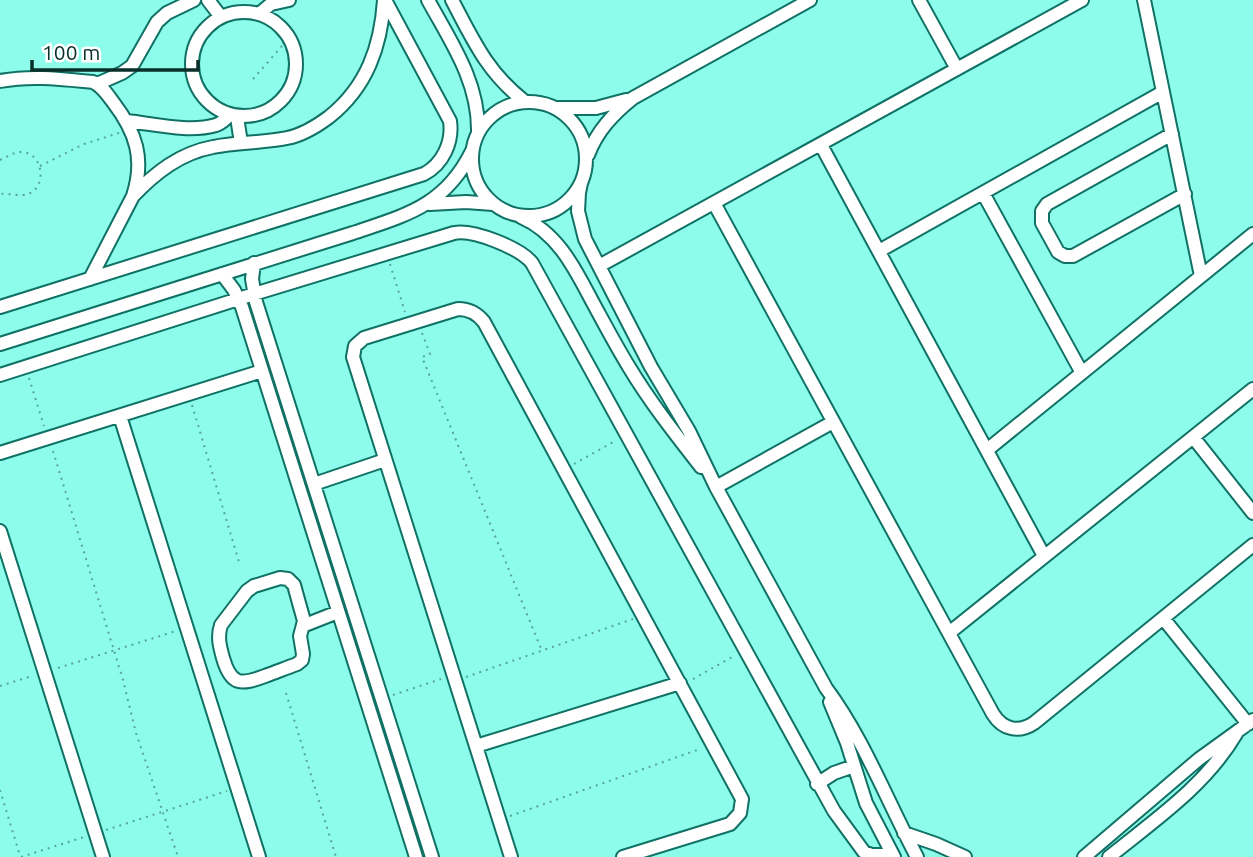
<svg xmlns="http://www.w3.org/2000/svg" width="1253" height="857" viewBox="0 0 1253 857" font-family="Ubuntu,sans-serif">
	<rect width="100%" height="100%" fill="#8efcea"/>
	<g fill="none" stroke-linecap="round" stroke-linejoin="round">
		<defs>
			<path id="minor" d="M208 0 221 17
				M428 0C451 42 479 82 478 132
				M452 0C473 40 487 72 524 101
				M919 0 957 69
				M1144 0 1201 276
				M192 64a52 52 0 1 1 104 0a52 52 0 1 1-104 0Z
				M259 14 271 4 289 0
				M0 81C32 75 62 79 93 82 102 86 107 94 113 102 136 132 145 159 133 196L90 279
				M97 84 122 73 132 66 157 22 167 13 194 0
				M472 159a57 57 0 1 1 114 0a57 57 0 1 1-114 0Z
				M558 108H596L626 100
				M237 117 241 143
				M127 121C155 124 189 133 216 125 222 123 225 120 229 115
				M1172 134 1047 204 1042 211V223L1058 252 1065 256H1073L1185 194
				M821 145 1044 556
				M588 155C597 131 613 114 633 98L810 0
				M581 183 579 193 578 211 585 239 651 367 689 431 716 487 826 688C864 739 887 801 917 857
				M983 193 1082 373
				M133 196C155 173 180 153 213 147 237 142 263 143 287 138 303 135 317 126 329 117 367 87 381 46 384 0
				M714 203 993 714C1003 730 1019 733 1034 723L1253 545
				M430 204 466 202 493 204
				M521 217C558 233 575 269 592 301 604 323 616 346 629 367 650 402 676 435 701 467
				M879 251 1163 92
				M254 263 252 279 256 302 432 857
				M599 266 1082 0
				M222 274 234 290 242 307 416 857
				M0 307 424 174C443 164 453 142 450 121L385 0
				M0 344 353 233C406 215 445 206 472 151
				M0 375 254 294 454 233C473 229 520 248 532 263L834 811 864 852 872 855H893
				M120 416 259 857
				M1193 437 1253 513
				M987 450 1253 234
				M0 453 262 371
				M314 484 385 460
				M716 487 833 422
				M0 531 103 857
				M280 578 288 579 294 585 304 621 300 636 303 654 302 660 297 664C286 668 276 672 265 676 241 685 231 686 223 658 220 647 217 637 221 625L247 591 254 586Z
				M1163 618 1248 724
				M305 625 338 612
				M949 633 1253 389
				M830 702 847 743 866 803 894 857
				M476 746 680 683
				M817 784 834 773 854 766
				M904 833 936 844 965 857
				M511 857 353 357 355 346 364 338 458 309C469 309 477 313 484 322L742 799 740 813 730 824 623 857
				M1084 857 1199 759 1253 720
				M1109 857C1156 819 1205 786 1236 734"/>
		</defs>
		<use href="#minor" stroke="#107165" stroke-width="16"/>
		<path stroke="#56a598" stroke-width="2" stroke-dasharray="2 5" stroke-linecap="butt" d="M253 79 289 38
			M0 160C7 157 14 152 21 152 43 152 48 187 28 194 21 197 8 193 0 194
			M40 166 84 144 119 133
			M390 264 405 312
			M422 333 430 354 422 357 542 651
			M29 378 44 426
			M192 405 239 562
			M53 451 123 680 136 733 178 857
			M574 464 615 441
			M58 668 176 631
			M466 677 633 619
			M693 679 734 656
			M0 686 32 676
			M286 693 336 857
			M393 695 441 679
			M0 790 20 856
			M510 816 700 749
			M106 830 227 791
			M21 857 84 837"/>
		<use href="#minor" stroke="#fff" stroke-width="12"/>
	</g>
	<path d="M32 60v10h166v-10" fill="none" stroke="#0a2f2a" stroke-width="3.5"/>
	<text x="42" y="60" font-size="21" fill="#0a2f2a" stroke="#ffffff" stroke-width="5" paint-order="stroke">100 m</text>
</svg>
